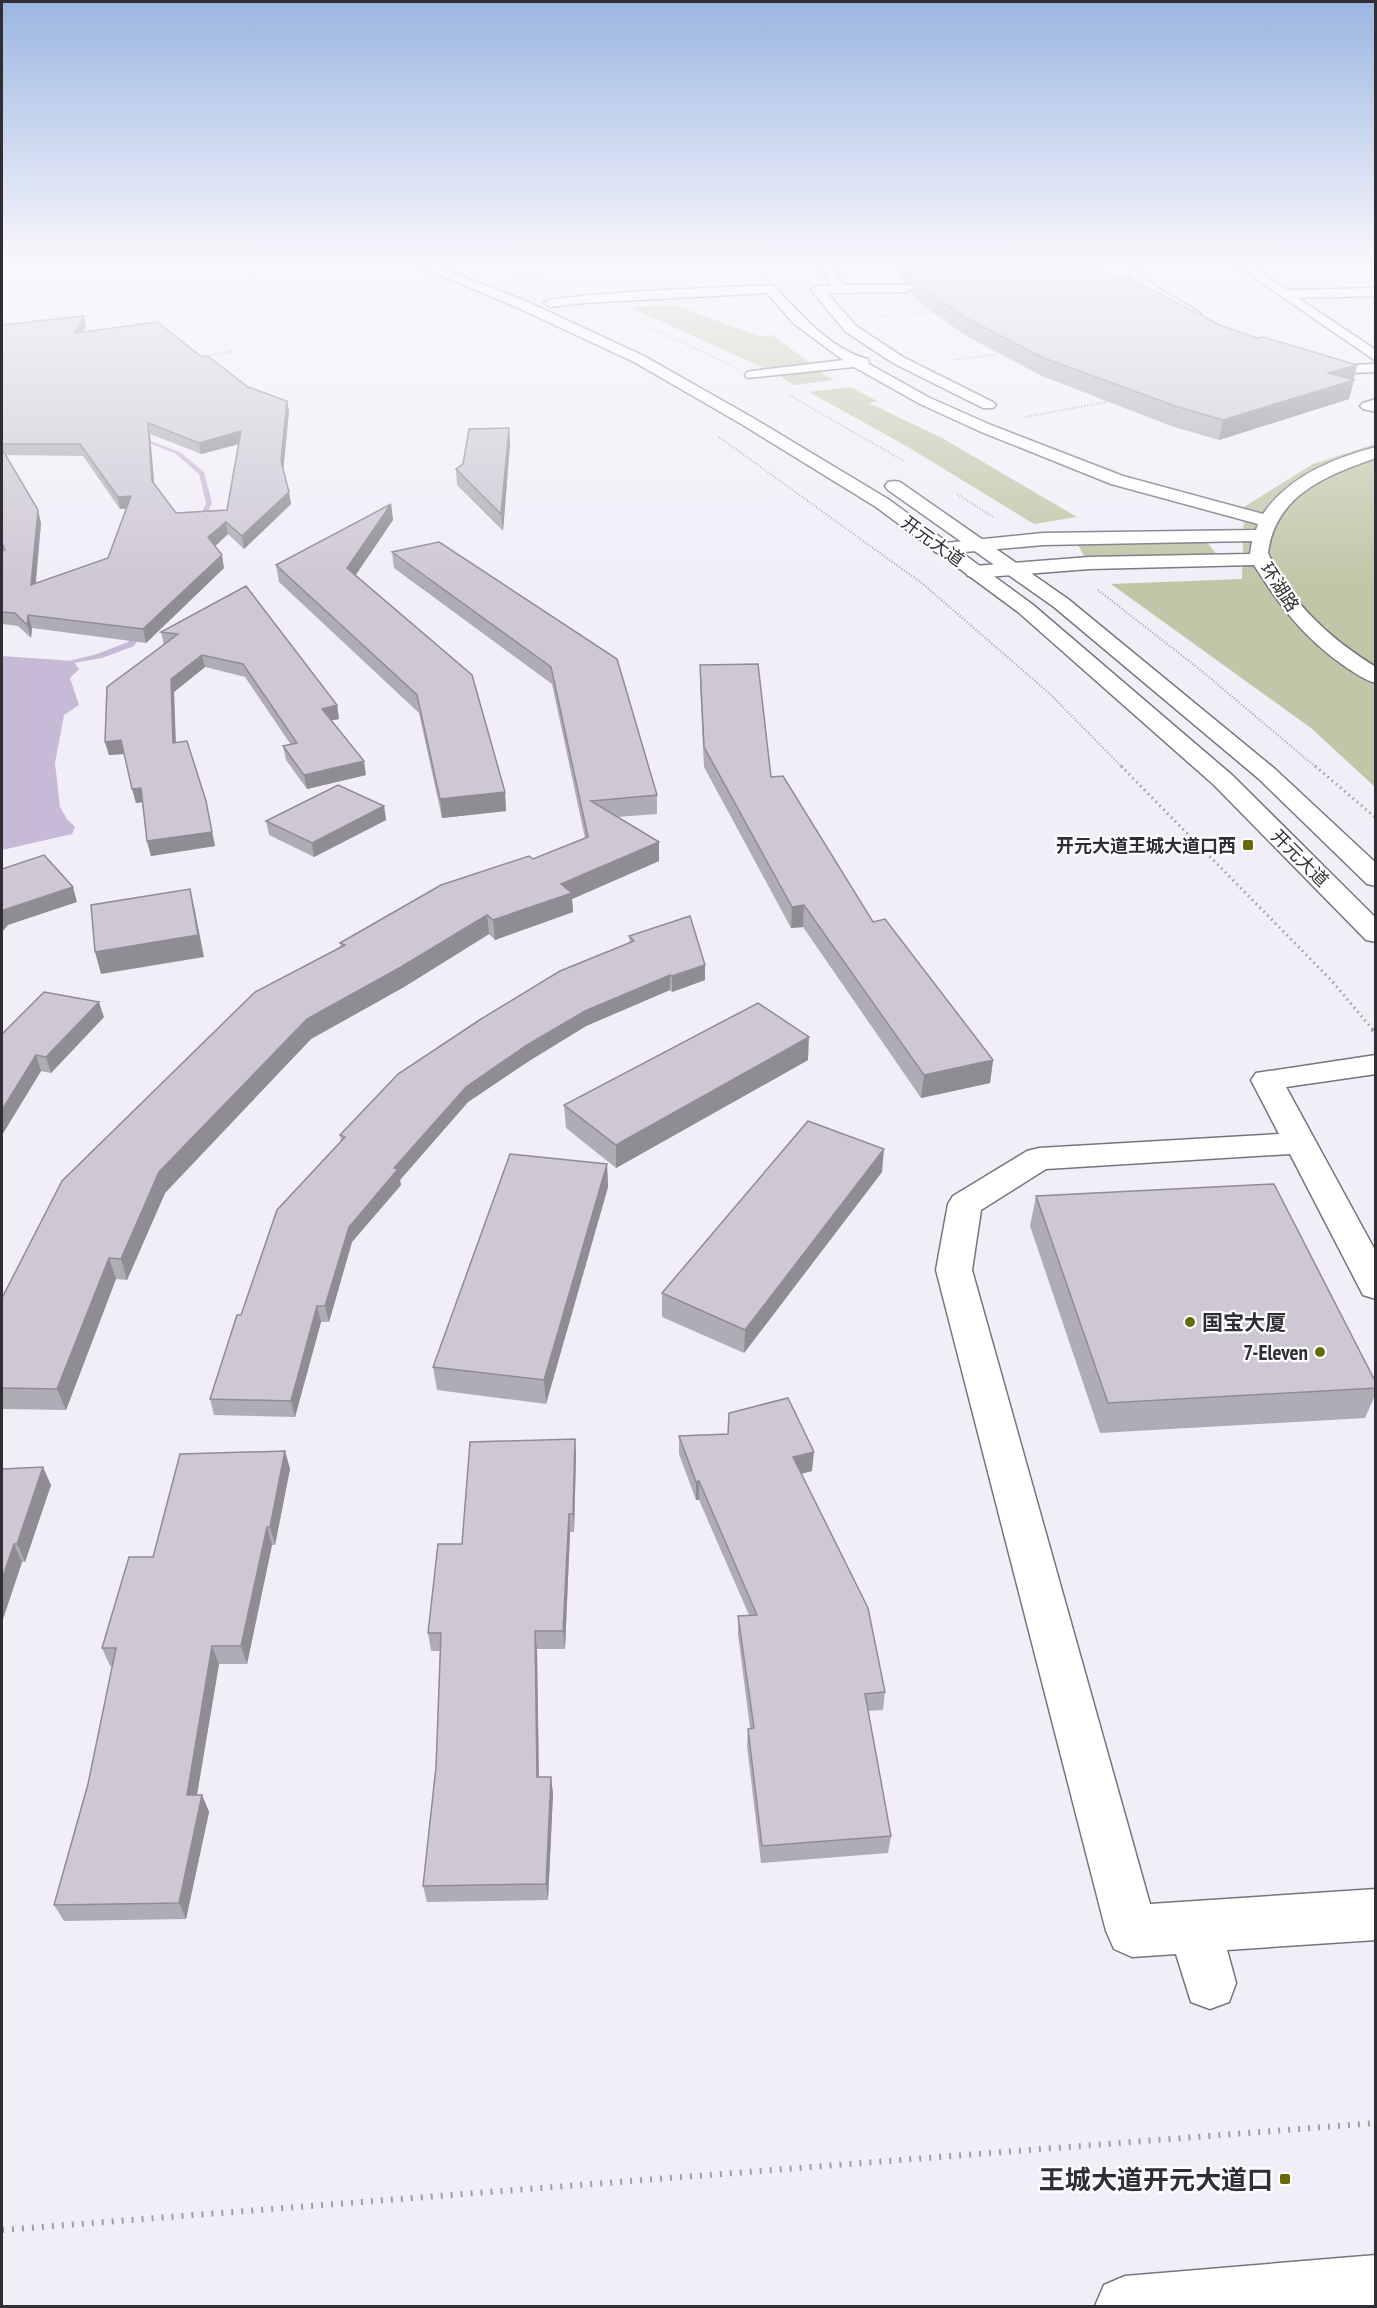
<svg xmlns="http://www.w3.org/2000/svg" width="1377" height="2308" viewBox="0 0 1377 2308" font-family="'PT Sans Narrow','Noto Sans SC',sans-serif">
	<rect width="100%" height="100%" fill="#f2eef8"/>
	<path fill="#c2c5a7" d="M675 305 758 336 772 335 810 363 764 368 629 307Z
		M819 371 833 380 793 385 780 376Z
		M850 387 877 401 869 403 942 438 1077 517 1034 524 908 447 809 392Z
		M1375 444V787L1311 728 1111 584 1242 579 1244 507 1313 464Z
		M1206 541 1217 555 1085 558 1077 543Z"/>
	<path fill="#c7bad6" d="M2 656 73 661 79 669 70 678 79 705 64 715 55 763 60 807 67 819 75 827 72 834 2 850Z"/>
	<g fill="none" stroke-linecap="round" stroke-linejoin="round">
		<path fill="#c7bad6" fill-rule="evenodd" d="M134 435 180 452 204 472 212 503 201 527 196 526 206 503 199 474 176 454 134 437Z
			M139 626 146 628 134 646 102 658 73 663 69 661 97 654 128 642Z"/>
		<defs>
			<path id="minor" d="M824 261H836L834 271 843 285H910L912 288 910 291 906 292 827 293 856 326 903 357 993 402 996 405 993 408H983L893 363 846 332 811 290 817 286H831L822 271Z
				M1230 261H1244L1287 290 1376 288V296L1298 298 1376 350V361Z
				M1133 269 1161 290 1199 312 1201 315 1199 318C1182 322 1142 287 1129 276V270Z
				M770 285 774 286C800 314 831 350 868 359L869 364 930 398 991 425 1123 476 1263 514C1288 477 1333 458 1376 447V458C1327 475 1275 495 1268 553 1289 601 1330 639 1376 667V683C1364 680 1353 672 1343 665 1304 638 1279 605 1254 565L1089 569 975 578 968 576 965 572 968 568 975 566 1089 557 1250 554 1252 541 1043 545 942 554 935 552 933 548 935 544 1043 533 1256 530 1258 524 1111 484 979 431 920 404 854 367 747 378 745 375 747 372 752 371 843 360 793 323 767 293 584 303 550 307 544 303C554 293 741 287 770 285Z
				M1313 355 1349 365 1376 364V372L1348 373 1308 362 1306 359 1308 356Z
				M1376 399V412L1363 409 1360 406 1363 403Z
				M1376 1055V1074L1286 1087 1376 1252V1299L1363 1295 1290 1154 1046 1169 981 1210 972 1270 1150 1904 1376 1889V1940L1227 1950 1236 1983 1229 2002 1210 2009 1191 2002 1176 1954 1132 1957 1114 1949 1106 1931 936 1270 948 1204 953 1196 1027 1151 1039 1148 1279 1134 1251 1080 1256 1073Z"/>
			<path id="major" d="M407 261H423L528 302 644 356 755 419 888 499 1032 604 1232 775 1376 918V942L1366 940 1214 785 1018 612 876 507 743 425 634 362 518 308Z
				M894 481 900 482 1068 599 1275 769 1376 863V886L1367 884 1259 779 1054 607 888 490 885 486 888 482Z
				M1376 2255V2306H1095L1104 2285 1125 2276Z"/>
		</defs>
		<use href="#minor" stroke="#78747e" stroke-width="3"/>
		<use href="#major" stroke="#78747e" stroke-width="3"/>
		<path stroke="#a09da4" stroke-width="1.5" stroke-dasharray="1 1.5" stroke-linecap="butt" d="M367 261 392 271
			M491 261 542 282
			M877 316 933 313
			M635 321 729 364
			M199 357 234 351
			M954 360 998 354"/>
		<path stroke="#a09da4" stroke-width="2" stroke-dasharray="1 2" stroke-linecap="butt" d="M789 395 904 461
			M1025 417 1107 402
			M719 437 923 584 1050 694 1123 768
			M957 494 993 517
			M1098 590 1198 668 1317 768"/>
		<path stroke="#a09da4" stroke-width="3" stroke-dasharray="1.5 4" stroke-linecap="butt" d="M1121 766 1331 980 1374 1031
			M1315 766 1376 818"/>
		<path stroke="#a09da4" stroke-width="4" stroke-dasharray="1.5 4.5" stroke-linecap="butt" d="M1372 1030 1376 1034"/>
		<path stroke="#a09da4" stroke-width="6" stroke-dasharray="2 8" stroke-linecap="butt" d="M2 2230 1376 2123"/>
		<use href="#minor" fill="#fff" fill-rule="evenodd"/>
		<use href="#major" fill="#fff" fill-rule="evenodd"/>
	</g>
	<path fill="#b0acb5" fill-rule="evenodd" d="M891 261H1103L1101 272 1222 326 1257 338 1357 365 1349 399 1219 440 1171 426 1042 376 966 336 921 304 911 293 912 284 903 283Z
		M2 325 86 326 83 332 202 357 248 387 287 401 289 411 283 469 291 504 244 549 228 534 215 546 224 568 146 643 32 628 31 638 18 626 2 624V551H3L2 548ZM150 434 201 454 239 444 227 510 176 513 154 483ZM5 455 83 456 120 509H126L108 558 36 583 41 523Z
		M509 428 510 444 503 531 457 485 456 469 463 464Z
		M391 504 393 520 356 575 505 792 506 811 442 818 419 713 279 582 276 565Z
		M392 552 617 659 657 795V814L617 817 659 861 572 899 573 912 495 940 489 934 404 987 311 1039 165 1193 127 1280 116 1279 66 1410 2 1409V1298L341 947 340 943 533 859 585 838 552 684 394 568Z
		M246 586 337 705 339 719 331 720 366 775 307 789 286 760 283 746 291 745 245 677 205 667 174 692 176 743 215 846 151 856 147 841 142 802 136 803 124 754 109 755 105 742 164 645 161 632Z
		M700 665 771 777 873 922 993 1060 990 1083 921 1098 803 927 791 928 704 767 700 684Z
		M384 806 386 820 314 857 269 835 266 821Z
		M629 936 705 980 672 992 670 990 586 1026 529 1061 468 1102 400 1180 401 1185 352 1242 329 1322H321L295 1417 214 1415 210 1399 341 1140 340 1135 630 943Z
		M104 1017 51 1073 41 1071 2 1135V1034Z
		M808 1060 616 1168 566 1128 564 1105Z
		M607 1164 608 1187 546 1404 437 1390 433 1367Z
		M882 1172 744 1353 662 1317V1293Z
		M1036 1196 1376 1383V1393L1365 1418 1100 1433 1030 1226Z
		M679 1436 812 1471 801 1474 885 1692 883 1710 868 1711 891 1836 888 1853 761 1863 747 1746 748 1729 750 1728 738 1634V1616L749 1615 699 1500H696L679 1454Z
		M575 1439 576 1457 574 1532H570L565 1649H537L539 1777H551L553 1794 548 1900 427 1902 423 1886 436 1767 440 1651H431L428 1633 462 1544Z
		M285 1451 290 1469 275 1545H272L247 1664H219L197 1795H202L209 1812 186 1919 64 1921 54 1905 88 1784 113 1666H110L102 1648 153 1557Z
		M2 1469 51 1485 25 1562H22L2 1622Z"/>
	<path fill="#908c94" d="M1084 261 1082 277 1077 267Z
		M84 316 86 326 78 343 75 333Z
		M1357 365 1353 381 1354 380 1349 399 1219 440 1223 420 1328 373Z
		M287 401 289 411 283 473 281 461Z
		M148 423 150 434 155 493 152 481Z
		M509 428 510 444 503 531 501 514Z
		M241 431 243 443 201 454 199 443Z
		M289 492 291 504 244 549 242 536Z
		M131 496 134 508 120 509 118 497Z
		M391 504 393 520 349 584 347 568Z
		M38 510 41 523 34 598 31 585Z
		M226 522 228 534 211 550 208 537Z
		M222 555 224 568 146 643 143 629Z
		M28 615 32 628 31 638 27 625Z
		M202 655 205 667 174 692 176 757 173 743 171 679Z
		M337 705 339 719 324 722 322 709Z
		M121 740 124 754 109 755 105 742Z
		M364 761 366 775 307 789 304 775Z
		M141 788 144 802 136 803 132 789Z
		M505 792 506 811 442 818 440 799Z
		M206 801 215 846 151 856 147 841Z
		M384 806 386 820 314 857 312 843Z
		M659 842V861L572 899 573 912 495 940 493 920 561 884Z
		M73 887 77 902 8 925 2 932V912L4 910Z
		M190 889 195 911 204 957 101 974 95 952Z
		M804 905 803 927 791 928 792 907Z
		M487 915 489 934 404 987 311 1039 165 1193 127 1280 121 1259 159 1172 307 1019Z
		M705 965V980L672 992V976Z
		M670 975V990L586 1026 529 1061 468 1102 400 1180 401 1185 352 1242 329 1322 325 1306 349 1227 394 1168 466 1087 527 1045 585 1011Z
		M99 1002 104 1017 51 1073 46 1057Z
		M809 1037 808 1060 616 1168V1145Z
		M36 1055 41 1071 2 1135V1110Z
		M993 1060 990 1083 921 1098 924 1075Z
		M884 1149 882 1172 744 1353 745 1330Z
		M607 1164 608 1187 546 1404 544 1380Z
		M109 1258 116 1279 66 1410 57 1389Z
		M317 1306 321 1322 295 1417 291 1401Z
		M575 1439 576 1457 574 1532 573 1514Z
		M285 1451 290 1469 275 1545 270 1527Z
		M814 1452 812 1471 791 1476 793 1457Z
		M43 1467 51 1485 25 1562 17 1544Z
		M699 1481V1500H696V1482Z
		M569 1514 570 1532 565 1649 563 1631Z
		M267 1527 272 1545 247 1664 241 1646Z
		M14 1544 22 1562 2 1622V1579Z
		M535 1631 537 1649 539 1794 537 1777Z
		M212 1646 219 1664 194 1812 187 1795Z
		M551 1777 553 1794 548 1900 546 1884Z
		M202 1795 209 1812 186 1919 179 1903Z"/>
	<path fill="#cdc8d3" stroke="#908c94" stroke-width="1.5" fill-rule="evenodd" d="M901 261H1088H1084L1077 267 1084 272H1110L1114 278H1129L1222 326 1257 338 1263 337 1357 365 1328 373 1354 380 1223 420 1175 406 1044 358 968 319 922 288 912 276 915 273 913 267 904 266Z
		M84 316 75 333 157 322 202 357 208 356 248 387 287 401 281 461 289 492 242 536 226 522 208 537 222 555 143 629 28 615 27 625 15 613 2 612V551L5 550 2 543V449L38 510 31 585 108 558 131 496 118 497 80 444H2V325ZM148 423 199 443 241 431 227 510 176 513 152 481Z
		M509 428 501 514 456 469 463 464 469 429Z
		M391 504 347 568 472 675 505 792 440 799 417 695 276 565Z
		M439 542 617 659 657 795 591 801 659 842 561 884 572 893 493 920 487 915 401 967 307 1019 159 1172 121 1259 109 1258 57 1389 2 1388V1298L62 1181 255 992 345 945 340 943 441 885 529 856 533 859 588 837 551 667 392 552Z
		M246 586 337 705 322 709 364 761 304 775 283 746 297 743 243 664 202 655 171 679 173 743 187 741 206 801 212 832 147 841 141 788 132 789 121 740 105 742 107 687 178 634 161 632Z
		M758 664 771 777 783 776 873 922 885 919 993 1060 924 1075 804 905 792 907 704 747 700 665Z
		M338 785 384 806 312 843 266 821Z
		M44 855 73 887 4 910 2 912V869Z
		M190 889 198 935 95 952 91 905Z
		M690 916 705 965 672 976 670 975 585 1011 527 1045 466 1087 394 1168 398 1169 349 1227 325 1306H317L291 1401 210 1399 237 1315H241L277 1210 345 1137 340 1135 398 1074 481 1019 560 971 634 941 629 936Z
		M44 992 99 1002 46 1057 36 1055 2 1110V1034Z
		M758 1003 809 1037 616 1145 564 1105Z
		M808 1121 884 1149 745 1330 662 1293Z
		M510 1154 607 1164 544 1380 433 1367Z
		M1274 1184 1376 1383V1388L1108 1403 1036 1196Z
		M788 1398 814 1452 793 1457 868 1608 885 1692 865 1694 891 1836 762 1846 748 1729 754 1728 738 1616 757 1615 699 1481 696 1482 679 1436 728 1434 729 1413Z
		M575 1439 573 1514H569L563 1631H535L537 1777H551L546 1884 423 1886 436 1767 441 1633H428L438 1544H462L470 1442Z
		M285 1451 270 1527H267L241 1646H212L187 1795H202L179 1903 54 1905 88 1784 116 1648H102L129 1557H153L180 1454Z
		M43 1467 17 1544H14L2 1579V1469Z"/>
	<linearGradient id="sky" x2="0" y2="1"><stop stop-color="#9bb6e1"/><stop offset="0.45" stop-color="#f9f7fc"/><stop offset="1" stop-color="#f9f7fc" stop-opacity="0"/></linearGradient>
	<rect width="1377" height="584" fill="url(#sky)"/>
	<g fill="#676a09" stroke="#fefdff" stroke-width="2">
		<rect x="1242" y="839" width="12" height="12" rx="3"/>
		<circle cx="1190" cy="1322" r="6"/>
		<circle cx="1320" cy="1352" r="6"/>
		<rect x="1279" y="2173" width="12" height="12" rx="3"/>
	</g>
	<g text-anchor="middle" dominant-baseline="central" stroke-width="4.5" stroke-linejoin="round" paint-order="stroke">
		<g font-size="18" fill="#302e32" stroke="#fefdff">
			<text transform="translate(933 541) rotate(36)">开元大道</text>
			<text transform="translate(1280 587) rotate(57)">环湖路</text>
			<text transform="translate(1300 858) rotate(45)">开元大道</text>
		</g>
		<g font-size="18" font-weight="bold" fill="#302e32" stroke="#fefdff" text-anchor="end">
			<text x="1236" y="845">开元大道王城大道口西</text>
		</g>
		<g font-size="21" font-weight="bold" fill="#302e32" stroke="#fefdff" text-anchor="start">
			<text x="1202" y="1322">国宝大厦</text>
			<text x="1308" y="1352" text-anchor="end">7-Eleven</text>
		</g>
		<g font-size="26" font-weight="bold" fill="#302e32" stroke="#fefdff" text-anchor="end">
			<text x="1273" y="2179">王城大道开元大道口</text>
		</g>
	</g>
	<rect width="1377" height="2308" fill="none" stroke="#302e32" stroke-width="6"/>
</svg>
